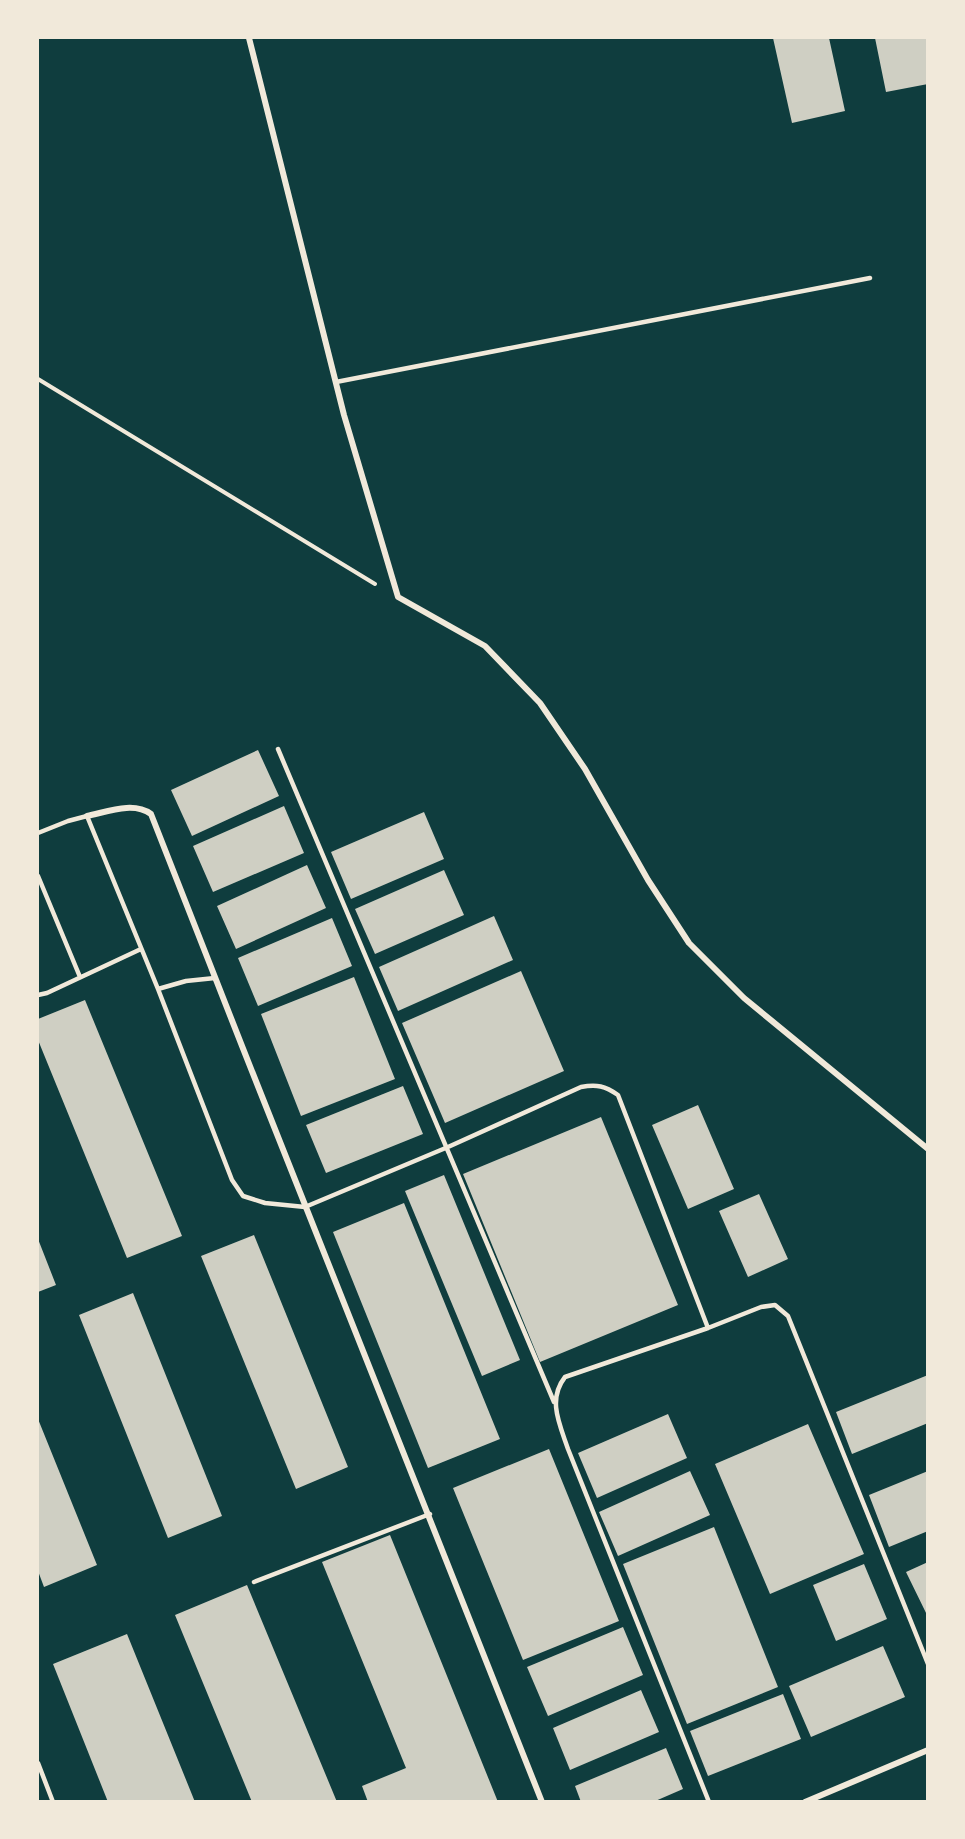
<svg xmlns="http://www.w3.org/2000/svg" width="965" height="1839" viewBox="0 0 965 1839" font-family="Signika,sans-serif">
	<rect width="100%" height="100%" fill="#0f3d3e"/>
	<path fill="#cfcfc3" d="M773 38H829L845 111 792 123Z
		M875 38H928V84L886 92Z
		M258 750 279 796 192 836 171 790Z
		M284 806 304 853 213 892 193 846Z
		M424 812 444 859 351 899 331 852Z
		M307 865 326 908 236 949 217 906Z
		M444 870 464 915 375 954 355 909Z
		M494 916 513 960 398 1011 379 967Z
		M332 918 352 966 258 1006 238 958Z
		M521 971 564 1071 445 1123 402 1023Z
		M354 977 395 1079 301 1116 261 1014Z
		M85 1000 182 1236 127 1258 38 1040V1019Z
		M403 1086 423 1134 326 1173 306 1125Z
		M698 1105 734 1189 688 1209 652 1125Z
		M601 1117 678 1305 540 1362 463 1174Z
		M444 1175 520 1360 482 1376 405 1191Z
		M759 1194 788 1259 748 1277 719 1211Z
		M404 1203 500 1439 428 1468 333 1232Z
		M254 1235 348 1467 296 1489 201 1256Z
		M38 1239 56 1285 38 1292Z
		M133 1293 222 1516 168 1538 79 1315Z
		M928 1375V1423L852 1454 836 1412Z
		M668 1414 687 1458 597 1498 578 1453Z
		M38 1419 97 1565 44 1587 38 1571Z
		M808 1424 864 1554 770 1594 715 1464Z
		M549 1449 619 1621 523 1660 453 1488Z
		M690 1471 710 1515 618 1556 599 1512Z
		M928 1471V1531L889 1547 869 1495Z
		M714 1527 778 1687 687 1724 623 1564Z
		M390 1535 498 1802H368L362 1786 406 1768 322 1562Z
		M928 1562V1617L906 1572Z
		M864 1564 887 1619 836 1641 813 1585Z
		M247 1585 337 1802H252L175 1615Z
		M623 1627 643 1675 548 1716 527 1667Z
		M127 1634 195 1802H108L53 1664Z
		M883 1646 905 1697 811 1737 789 1686Z
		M641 1690 659 1732 570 1770 553 1728Z
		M783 1694 801 1739 708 1776 690 1731Z
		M666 1748 683 1789 653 1802H581L575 1786Z"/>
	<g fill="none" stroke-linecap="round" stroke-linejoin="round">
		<path stroke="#f1e9da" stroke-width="4" d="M38 379 375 584"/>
		<path stroke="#f1e9da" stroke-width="4.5" d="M336 382 870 278
			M278 749 554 1402
			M38 833 68 821 87 816 158 989 232 1180 243 1196 265 1203 305 1207 448 1147 581 1087C597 1084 605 1086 618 1095L708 1328 761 1307 775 1305 788 1316 928 1664
			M38 876 80 977
			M158 989 186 981 215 978
			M38 995 47 993 141 949
			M708 1328 565 1377C547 1400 560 1425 568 1449L709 1802
			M254 1582 430 1514
			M38 1763 53 1802"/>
		<path stroke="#f1e9da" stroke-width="6" d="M249 38 344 415 398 597 485 646 540 703 585 769 648 880 689 943 744 998 928 1149
			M87 816C107 812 133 801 151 814 279 1144 413 1471 542 1802
			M805 1802 928 1750"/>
	</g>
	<rect width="965" height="1839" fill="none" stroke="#f1e9da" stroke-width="78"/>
</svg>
